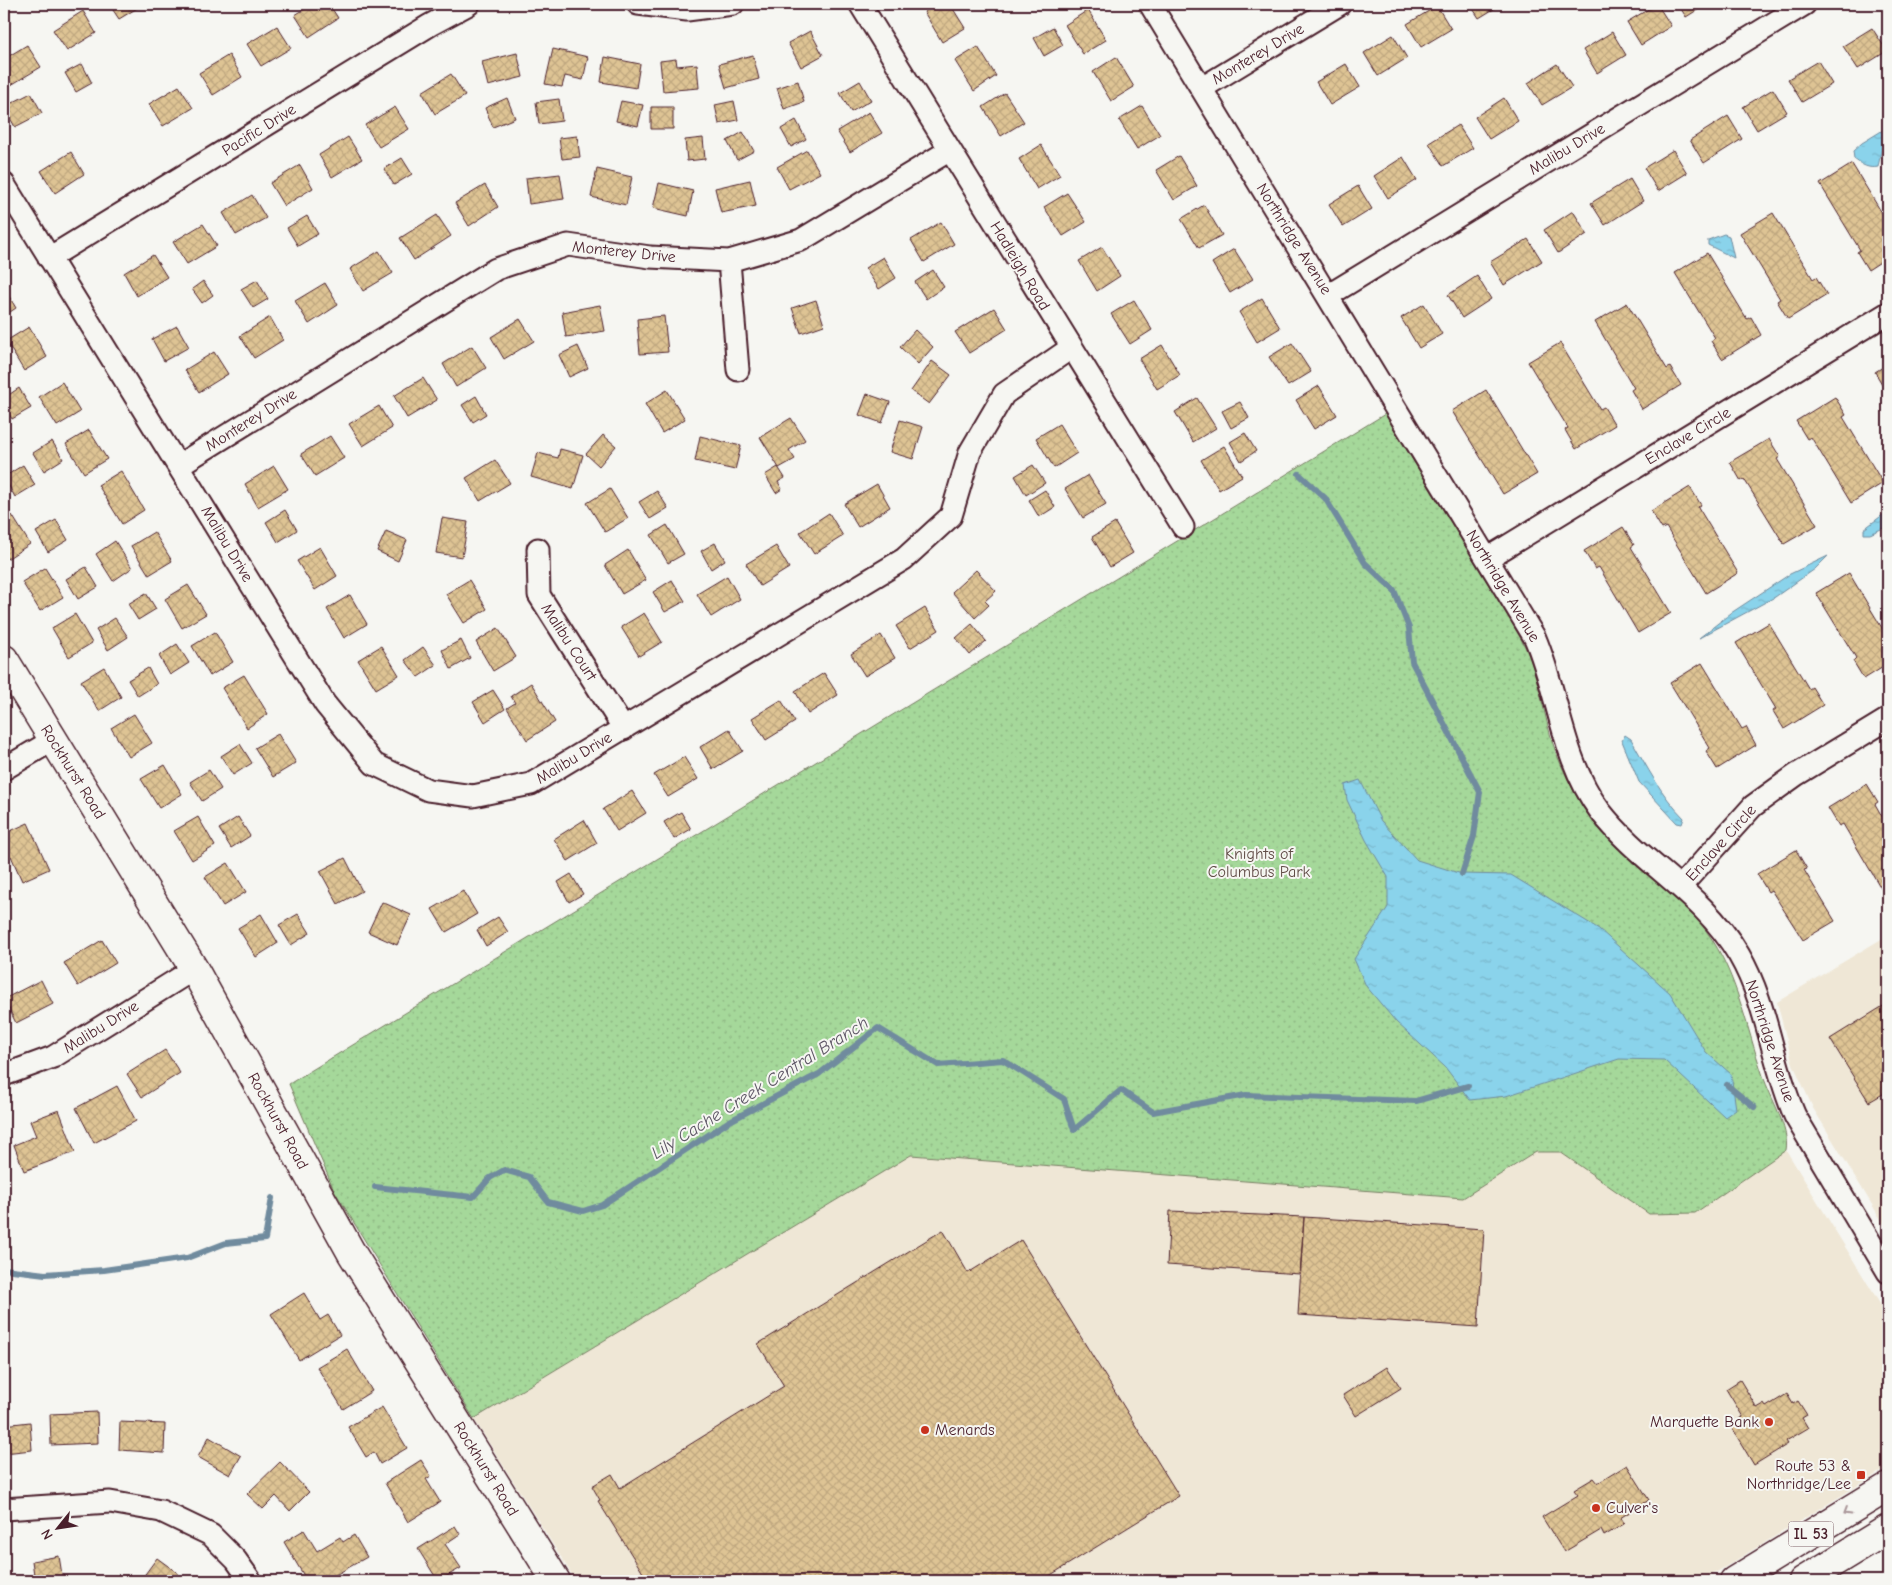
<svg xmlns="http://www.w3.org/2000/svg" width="1892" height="1585" viewBox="0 0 1892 1585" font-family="'Comic Neue',sans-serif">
	<defs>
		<pattern id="green-dots" width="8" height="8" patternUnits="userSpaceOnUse" patternTransform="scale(1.25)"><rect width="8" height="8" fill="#a5d89a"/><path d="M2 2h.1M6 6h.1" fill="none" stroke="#90b985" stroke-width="1.8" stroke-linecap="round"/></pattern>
		<pattern id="water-ripples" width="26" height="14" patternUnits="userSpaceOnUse" patternTransform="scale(1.25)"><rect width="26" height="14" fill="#8ad3eb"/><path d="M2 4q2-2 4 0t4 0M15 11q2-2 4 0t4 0" fill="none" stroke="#79b5ca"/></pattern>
		<pattern id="building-cross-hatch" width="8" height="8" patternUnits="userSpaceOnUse" patternTransform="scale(1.25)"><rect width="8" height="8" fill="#dec494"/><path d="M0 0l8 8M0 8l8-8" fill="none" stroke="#c0a880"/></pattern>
	</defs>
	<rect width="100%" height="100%" fill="#f6f6f2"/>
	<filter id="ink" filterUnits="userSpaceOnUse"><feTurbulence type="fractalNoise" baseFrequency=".02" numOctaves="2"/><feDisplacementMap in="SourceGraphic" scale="10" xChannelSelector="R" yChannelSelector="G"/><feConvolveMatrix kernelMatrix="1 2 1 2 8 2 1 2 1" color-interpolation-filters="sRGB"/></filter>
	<g filter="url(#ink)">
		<path fill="#efe7d6" d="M1888 935V1231L1813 1108 1793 1064 1777 1002Z
			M1786 1150 1888 1317V1467L1702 1581H576L474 1419 911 1155 1463 1198 1536 1152H1560L1650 1214 1695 1213Z"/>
		<path fill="url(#green-dots)" stroke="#787c62" d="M1385 414 1512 623C1518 634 1525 645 1529 656 1540 685 1544 715 1553 744 1560 764 1569 783 1580 802 1609 852 1663 879 1700 923 1736 966 1745 1024 1763 1076 1770 1097 1790 1129 1786 1150L1695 1213 1649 1214 1560 1152H1536L1463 1198 911 1155 474 1419 334 1190 289 1084Z"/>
		<path fill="url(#water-ripples)" stroke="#708b9e" d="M1888 127V138L1883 143 1878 167C1868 169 1862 165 1854 159L1853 151 1862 143Z
			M1724 234 1729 236 1734 258 1708 245V240Z
			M1888 511V526L1870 534H1864V529Z
			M1828 556 1815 569 1775 597 1699 638 1731 613 1790 574Z
			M1625 735 1631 739C1647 767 1661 795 1684 818L1682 824 1677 823 1639 782 1622 741Z
			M1360 780 1381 821 1417 860 1462 874 1511 875 1599 929 1670 993 1706 1052 1731 1074 1736 1109 1725 1117 1664 1060 1619 1059 1506 1096 1470 1100 1445 1067 1396 1022 1366 986 1354 959 1388 907V877L1366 840 1347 800 1345 785Z"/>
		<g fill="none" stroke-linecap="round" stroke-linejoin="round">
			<path stroke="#708b9e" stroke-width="6" d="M1299 474 1325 498 1365 563 1394 590 1409 628 1412 662 1480 792 1474 836 1462 874
				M1727 1085 1754 1107
				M375 1187 473 1197 490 1178 504 1170 529 1177 548 1202 583 1211 602 1205 728 1122 819 1074 878 1028 938 1065 1003 1060 1064 1099 1074 1130 1121 1090 1153 1112 1246 1095 1416 1101 1468 1086
				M4 1269 45 1274 104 1270 187 1258 226 1243 265 1239 272 1198"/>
		</g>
		<path fill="url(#building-cross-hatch)" stroke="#4a1f2b" d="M109 4H144L119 19Z
			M313 4H329L338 18 309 37 295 15Z
			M938 4H950L965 28 942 42 924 12Z
			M1470 4H1502L1479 18Z
			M1657 4 1671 26 1641 45 1627 22Z
			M1678 4H1707L1686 17Z
			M1437 6 1451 29 1421 47 1407 24Z
			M1088 10 1106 40 1083 54 1065 25Z
			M83 11 96 33 67 51 53 30Z
			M277 26 291 48 261 66 247 44Z
			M1053 27 1063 45 1044 56 1034 38Z
			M1872 28 1887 51 1858 69 1843 46Z
			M810 31 823 55 801 67 788 43Z
			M1612 32 1626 55 1597 73 1583 50Z
			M1393 35 1407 58 1378 76 1364 53Z
			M27 45 41 67 11 85 4 74V59Z
			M978 47 996 76 974 91 955 61Z
			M553 49 588 57 583 80 565 76 562 87 545 84Z
			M517 53 523 77 488 86 482 62Z
			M229 55 242 77 213 95 199 73Z
			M753 55 759 79 726 88 719 64Z
			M605 57 640 64 636 88 601 82Z
			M1116 57 1134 87 1111 101 1093 72Z
			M676 59 677 66 697 64 699 88 663 91 660 61Z
			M1818 61 1832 84 1802 102 1788 79Z
			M82 64 92 83 76 92 65 73Z
			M1346 64 1360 87 1330 105 1316 82Z
			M1557 64 1572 87 1542 105 1528 83Z
			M451 74 465 96 435 114 422 92Z
			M798 81 804 102 784 109 777 88Z
			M860 81 871 100 851 112 840 93Z
			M179 86 193 108 163 126 149 104Z
			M1773 89 1787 112 1757 130 1743 107Z
			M31 93 42 113 15 127 4 107Z
			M1005 93 1024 122 1001 136 983 107Z
			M507 98 515 118 493 127 485 108Z
			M1504 98 1518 121 1489 139 1475 117Z
			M559 99 562 121 539 124 536 102Z
			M621 101 643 105 638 126 616 121Z
			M734 101 738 120 719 124 715 105Z
			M1142 106 1160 135 1137 149 1119 120Z
			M395 107 409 129 379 147 365 125Z
			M651 107H673V129H651Z
			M869 112 882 133 850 152 837 131Z
			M1728 116 1742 139 1704 163 1690 140Z
			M796 120 806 139 791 147 781 129Z
			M1458 125 1473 148 1443 166 1429 143Z
			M743 132 754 151 737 160 727 141Z
			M577 136 580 157 562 159 559 138Z
			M348 137 362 159 332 177 319 155Z
			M703 138 705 159 687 161 685 140Z
			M1041 145 1060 175 1037 189 1019 159Z
			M807 150 820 173 789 189 777 167Z
			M1673 150 1687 173 1658 191 1644 168Z
			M71 152 84 174 55 193 41 171Z
			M1179 156 1197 186 1174 200 1156 170Z
			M1403 157 1417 180 1388 198 1374 176Z
			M402 158 412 174 394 185 384 169Z
			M1852 164 1888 223V257L1868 270 1857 252 1860 250 1820 184Z
			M300 165 313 188 284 206 270 183Z
			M597 169 632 177 626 205 591 197Z
			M560 174 564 199 529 204 526 178Z
			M1630 179 1643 201 1605 225 1591 203Z
			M750 180 756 206 721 213 715 188Z
			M659 183 693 191 688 216 653 208Z
			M485 185 498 207 469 226 455 203Z
			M1358 186 1372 209 1343 227 1329 204Z
			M1067 193 1086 222 1063 236 1044 207Z
			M252 195 266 218 236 235 223 213Z
			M1204 205 1222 235 1199 248 1181 219Z
			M1573 211 1587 234 1558 253 1544 230Z
			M1773 213 1813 279 1816 277 1827 295 1788 319 1777 301 1780 299 1740 233Z
			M437 215 451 236 414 260 400 238Z
			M307 216 318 234 298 246 287 228Z
			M941 222 954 244 924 262 911 240Z
			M203 224 217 246 187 264 173 242Z
			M1528 239 1542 261 1504 285 1490 262Z
			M1102 247 1120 276 1097 291 1079 261Z
			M1234 249 1253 279 1230 293 1212 263Z
			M379 251 393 273 363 291 350 269Z
			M1707 253 1747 319 1751 317 1761 335 1722 359 1711 341 1715 338 1675 273Z
			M153 255 167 277 137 296 124 273Z
			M883 257 896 278 879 289 865 268Z
			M933 270 944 287 926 299 915 282Z
			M1477 276 1491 299 1462 318 1448 295Z
			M257 280 268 299 253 308 241 289Z
			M203 281 213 295 202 303 192 289Z
			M325 283 338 305 309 324 295 301Z
			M4 288 16 308 4 316Z
			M1262 298 1280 328 1257 342 1239 312Z
			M816 300 824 325 801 333 792 308Z
			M1134 300 1152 330 1130 344 1111 314Z
			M1627 303 1667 369 1670 367 1681 385 1642 409 1631 390 1634 388 1595 322Z
			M1424 304 1442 334 1419 348 1401 318Z
			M600 305 605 331 566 337 562 312Z
			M994 308 1007 329 969 353 955 332Z
			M664 316 668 352 640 354 637 319Z
			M270 317 283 340 254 358 240 336Z
			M520 319 534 341 504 359 491 337Z
			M177 326 189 347 164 361 152 339Z
			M29 327 47 357 24 371 6 341Z
			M915 330 933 347 918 364 900 347Z
			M1292 343 1311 372 1288 386 1269 357Z
			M1560 343 1600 409 1604 407 1615 425 1576 449 1565 430 1568 428 1528 362Z
			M1162 345 1180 375 1157 389 1139 359Z
			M472 346 486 368 456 387 443 364Z
			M578 346 588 368 569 377 559 355Z
			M214 352 228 374 199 392 185 370Z
			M932 361 951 375 929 404 911 391Z
			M1888 364V390L1886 391 1875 372Z
			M423 378 437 400 407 418 394 396Z
			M62 382 80 412 57 426 39 397Z
			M1319 386 1337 415 1314 429 1296 400Z
			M19 388 31 408 12 419 4 406V398Z
			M667 390 685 419 662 433 645 404Z
			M1486 390 1537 474 1503 494 1452 411Z
			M867 394 890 402 882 423 859 415Z
			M476 396 486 414 473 422 462 405Z
			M1835 397 1846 415 1843 417 1883 483 1851 503 1811 437 1807 439 1796 421Z
			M1197 398 1216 428 1193 442 1175 412Z
			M1240 402 1249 418 1231 428 1222 411Z
			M379 406 392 428 363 446 349 424Z
			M791 418 805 440 789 450 795 459 779 468 760 437Z
			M900 420 923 427 913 459 890 452Z
			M1059 424 1077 453 1054 468 1036 438Z
			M89 430 107 459 84 473 66 444Z
			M1245 433 1256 451 1241 461 1230 442Z
			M603 435 616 446 599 466 586 454Z
			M330 436 344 458 315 476 301 454Z
			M700 436 741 446 735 470 695 461Z
			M1769 439 1780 457 1777 459 1817 525 1784 544 1744 479 1741 481 1730 462Z
			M52 441 63 459 44 471 33 453Z
			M1224 446 1242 476 1219 490 1201 460Z
			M560 449 583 455 573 489 531 477 538 453 558 458Z
			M495 460 510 483 480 501 466 478Z
			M23 465 35 485 15 497 4 477Z
			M1033 465 1045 483 1026 495 1015 476Z
			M274 466 288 489 258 507 245 484Z
			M778 467 785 478 778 482 782 489 776 493 765 475Z
			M121 471 144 510 122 524 98 485Z
			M1088 475 1106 504 1083 518 1065 489Z
			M877 484 890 507 858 527 844 504Z
			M1690 487 1701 505 1698 507 1738 573 1706 593 1666 527 1662 529 1651 511Z
			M610 489 628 518 605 532 587 503Z
			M1045 490 1055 507 1039 517 1029 500Z
			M657 491 668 508 650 519 639 502Z
			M285 510 297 530 278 542 266 522Z
			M829 513 843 536 814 554 800 532Z
			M12 515 30 544 7 559 4 554V520Z
			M442 518 468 522 462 557 436 553Z
			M56 520 68 540 48 552 36 532Z
			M1115 523 1133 553 1110 567 1092 537Z
			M667 525 684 554 668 563 651 535Z
			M1623 527 1634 545 1631 547 1671 613 1638 633 1599 567 1595 569 1584 551Z
			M386 531 407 540 398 561 377 551Z
			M154 532 172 561 149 575 131 546Z
			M115 541 132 568 113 581 96 554Z
			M715 543 725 560 711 569 701 551Z
			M776 546 789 568 760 586 746 564Z
			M320 547 337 576 315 590 297 561Z
			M628 550 646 580 622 594 605 565Z
			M86 567 98 587 78 599 66 579Z
			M45 568 63 597 40 611 22 582Z
			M976 570 996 591 985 601 989 605 975 618 952 592Z
			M1849 573 1888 638V664L1864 679 1853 661 1856 658 1816 593Z
			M727 576 740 599 711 617 697 594Z
			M469 580 487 609 464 623 446 594Z
			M672 580 685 601 665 612 653 592Z
			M188 585 206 614 182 628 165 599Z
			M146 593 156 609 138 620 128 604Z
			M350 595 367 624 344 638 327 609Z
			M925 608 939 630 910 648 896 626Z
			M644 613 662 642 639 656 621 627Z
			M75 614 92 643 69 657 52 628Z
			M115 618 128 637 108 650 96 630Z
			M1769 623 1809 689 1812 687 1823 705 1784 729 1773 711 1776 709 1736 643Z
			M972 624 986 641 970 655 956 638Z
			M498 628 516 657 493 671 476 642Z
			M215 632 233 662 210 676 192 646Z
			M881 635 895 658 865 676 851 654Z
			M461 640 470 658 451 669 442 650Z
			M177 644 189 663 170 675 159 656Z
			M381 646 399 675 376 689 358 660Z
			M423 647 436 665 418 677 405 660Z
			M1702 663 1742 729 1746 727 1756 745 1717 769 1706 751 1710 748 1670 683Z
			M104 667 121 697 99 711 81 681Z
			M148 668 157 684 138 696 128 680Z
			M824 673 838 695 808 714 795 691Z
			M244 675 268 714 247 728 222 688Z
			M531 683 555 722 527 740 507 708 515 703 511 696Z
			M493 690 505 709 485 722 473 702Z
			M781 700 795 722 766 740 752 718Z
			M134 714 152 743 129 757 111 728Z
			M729 729 743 751 713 769 700 747Z
			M278 734 296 763 273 777 255 748Z
			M240 744 252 763 233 775 221 756Z
			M684 757 698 779 668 797 654 775Z
			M165 765 182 794 159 808 141 779Z
			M209 770 221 789 202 801 190 782Z
			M1867 784 1878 802 1875 804 1888 827V886L1882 890 1843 824 1839 826 1828 808Z
			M632 791 646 813 617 831 603 809Z
			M681 812 691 829 674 839 664 822Z
			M198 817 215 846 192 860 174 831Z
			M238 817 250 836 231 848 219 829Z
			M584 820 597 843 568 861 554 839Z
			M28 823 49 869 22 881 11 856 4 860V834Z
			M1796 850 1807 869 1804 870 1835 921 1803 940 1771 890 1768 892 1757 874Z
			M345 858 362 891 338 904 320 871Z
			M228 863 246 892 223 906 205 877Z
			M571 874 583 894 569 902 558 882Z
			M463 891 477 914 446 932 432 909Z
			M382 902 411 915 397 945 368 932Z
			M261 914 278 943 256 957 238 928Z
			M298 914 310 933 291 945 279 925Z
			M498 917 508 932 486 946 477 930Z
			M102 940 116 963 78 986 64 963Z
			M41 980 53 1004 16 1023 4 999Z
			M1888 1003V1091L1869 1102 1830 1039Z
			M165 1050 180 1073 142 1097 127 1074Z
			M117 1086 136 1121 94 1143 76 1108Z
			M59 1110 75 1152 24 1171 14 1145 36 1136 30 1121Z
			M1170 1211 1304 1217 1300 1274 1167 1265Z
			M1304 1217 1484 1229 1478 1327 1298 1315Z
			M943 1230 968 1273 1021 1240 1179 1496 1041 1581H648L598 1501 600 1500 592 1486 612 1474 620 1488 784 1386 758 1344Z
			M304 1293 320 1320 328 1315 340 1335 299 1360 271 1314Z
			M347 1349 372 1391 343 1409 317 1367Z
			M1387 1367 1401 1388 1356 1416 1343 1395Z
			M1740 1380 1757 1408 1764 1404 1766 1407 1787 1394 1793 1404 1798 1401 1807 1415 1802 1418 1808 1428 1786 1441 1788 1444 1754 1465 1730 1425 1743 1417 1726 1389Z
			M382 1407 407 1448 380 1464 374 1452 366 1457 348 1427Z
			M97 1412 98 1443 51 1445 50 1414Z
			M30 1422 32 1450 4 1453V1425Z
			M120 1422 165 1424 164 1453 119 1450Z
			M209 1437 241 1456 230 1475 198 1457Z
			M421 1460 431 1476 426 1479 440 1502 408 1522 385 1483Z
			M280 1462 309 1492 290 1511 276 1496 263 1509 247 1494Z
			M1627 1465 1649 1500 1620 1518 1624 1524 1604 1536 1601 1530 1564 1552 1542 1517 1578 1495 1574 1490 1594 1478 1598 1483Z
			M455 1526 460 1534 445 1544 461 1568 438 1581 418 1549Z
			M304 1530 317 1551 340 1537 343 1542 354 1535 367 1557 325 1581H307L284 1542Z
			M59 1556 63 1581H35L32 1561Z
			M157 1558 179 1574 177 1576 184 1581H140Z"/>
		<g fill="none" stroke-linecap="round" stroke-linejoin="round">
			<defs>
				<path id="street" d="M638 4 687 10 733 4
					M860 4 1183 527
					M1150 4 1535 638C1559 695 1562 760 1600 811 1642 865 1702 892 1739 955 1768 1005 1772 1064 1795 1116L1888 1272
					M1202 88 1340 4
					M4 184 325 704 374 764 428 790 473 796 531 784 904 559 951 516 970 452 1004 394 1071 348
					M49 258 430 25 469 4
					M729 261 738 370
					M1329 295 1805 4
					M179 465 496 269 568 245 650 257 729 261 801 240 950 150
					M538 549 539 595 624 729
					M1488 558 1888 313
					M4 769 53 740
					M1681 886 1753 806 1796 775 1888 719
					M4 1075 53 1057 194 969
					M4 1509 110 1502 161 1511 211 1535 236 1560 251 1581"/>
				<path id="secondary" d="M4 659 194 969 351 1252 556 1581"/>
				<path id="primary" d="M1734 1581 1888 1487
					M1803 1581 1888 1529"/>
			</defs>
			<use href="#street" stroke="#4a1f2b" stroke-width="25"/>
			<use href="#secondary" stroke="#4a1f2b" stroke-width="31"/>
			<use href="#primary" stroke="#4a1f2b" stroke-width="31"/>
			<use href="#street" stroke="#f6f6f2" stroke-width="21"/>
			<use href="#secondary" stroke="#f6f6f2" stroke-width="28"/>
			<use href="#primary" stroke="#f6f6f2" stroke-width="28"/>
		</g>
		<defs><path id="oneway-chevron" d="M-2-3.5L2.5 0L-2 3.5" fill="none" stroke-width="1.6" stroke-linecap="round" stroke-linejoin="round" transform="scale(1.25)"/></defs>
		<use stroke="#a99598" href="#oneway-chevron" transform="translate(1847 1512) rotate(149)"/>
	</g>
	<g fill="#c8321e" stroke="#f6f6f2" stroke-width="2">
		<circle cx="1769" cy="1422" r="5"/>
		<circle cx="925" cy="1430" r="5"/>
		<rect x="1856" y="1470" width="10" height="10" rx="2.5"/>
		<circle cx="1596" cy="1508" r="5"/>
	</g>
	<g text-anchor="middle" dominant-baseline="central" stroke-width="4" stroke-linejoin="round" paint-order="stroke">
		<rect fill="#f6f6f2" stroke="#7e6067" stroke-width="1" x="1788.5" y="1521.5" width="45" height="25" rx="4"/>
		<g font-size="15" font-weight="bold" fill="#4a1f2b">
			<text x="1811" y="1534">IL 53</text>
		</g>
		<g font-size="16" fill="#4a1f2b" stroke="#f6f6f2">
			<text transform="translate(1258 54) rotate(-31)">Monterey Drive</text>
			<text transform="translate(259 130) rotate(-32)">Pacific Drive</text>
			<text transform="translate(1567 149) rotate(-31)">Malibu Drive</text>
			<text transform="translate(1294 239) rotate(58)">Northridge Avenue</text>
			<text transform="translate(624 252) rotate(6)">Monterey Drive</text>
			<text transform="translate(1020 266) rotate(59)">Hadleigh Road</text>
			<text transform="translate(251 420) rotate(-32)">Monterey Drive</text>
			<text transform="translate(1688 436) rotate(-31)">Enclave Circle</text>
			<text transform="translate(227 544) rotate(59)">Malibu Drive</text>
			<text transform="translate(1503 586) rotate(59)">Northridge Avenue</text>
			<text transform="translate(569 642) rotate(57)">Malibu Court</text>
			<text transform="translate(574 758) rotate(-31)">Malibu Drive</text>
			<text transform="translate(73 772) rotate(58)">Rockhurst Road</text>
			<text transform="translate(1721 843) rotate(-48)">Enclave Circle</text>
			<text transform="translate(101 1027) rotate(-32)">Malibu Drive</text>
			<text transform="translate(1770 1041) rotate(72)">Northridge Avenue</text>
			<text transform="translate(278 1121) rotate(61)">Rockhurst Road</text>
			<text transform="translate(486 1469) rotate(58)">Rockhurst Road</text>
		</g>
		<g font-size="16" fill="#614d47" stroke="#f6f6f2">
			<text x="1259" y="854">Knights of<tspan x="1259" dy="18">Columbus Park</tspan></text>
		</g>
		<g font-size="16" fill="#4a1f2b" stroke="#f6f6f2" text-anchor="end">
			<text x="1759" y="1422">Marquette Bank</text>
			<text x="935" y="1430" text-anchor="start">Menards</text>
			<text x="1851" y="1466">Route 53 &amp;<tspan x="1851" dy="18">Northridge/Lee</tspan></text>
			<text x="1606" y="1508" text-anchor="start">Culver's</text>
		</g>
		<g font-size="18" font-style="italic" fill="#5d5565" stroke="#f6f6f2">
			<text transform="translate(760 1088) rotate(-32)">Lily Cache Creek Central Branch</text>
		</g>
	</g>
	<rect width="1892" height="1585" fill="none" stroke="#f6f6f2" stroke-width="20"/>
	<rect x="10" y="10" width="1872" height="1565" fill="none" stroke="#4a1f2b" stroke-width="2" filter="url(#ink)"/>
	<g transform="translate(58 1528) rotate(240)" stroke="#f6f6f2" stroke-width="4" paint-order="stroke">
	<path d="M0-4L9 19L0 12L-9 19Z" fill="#4a1f2b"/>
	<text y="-8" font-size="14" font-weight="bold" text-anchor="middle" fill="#4a1f2b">N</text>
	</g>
</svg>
